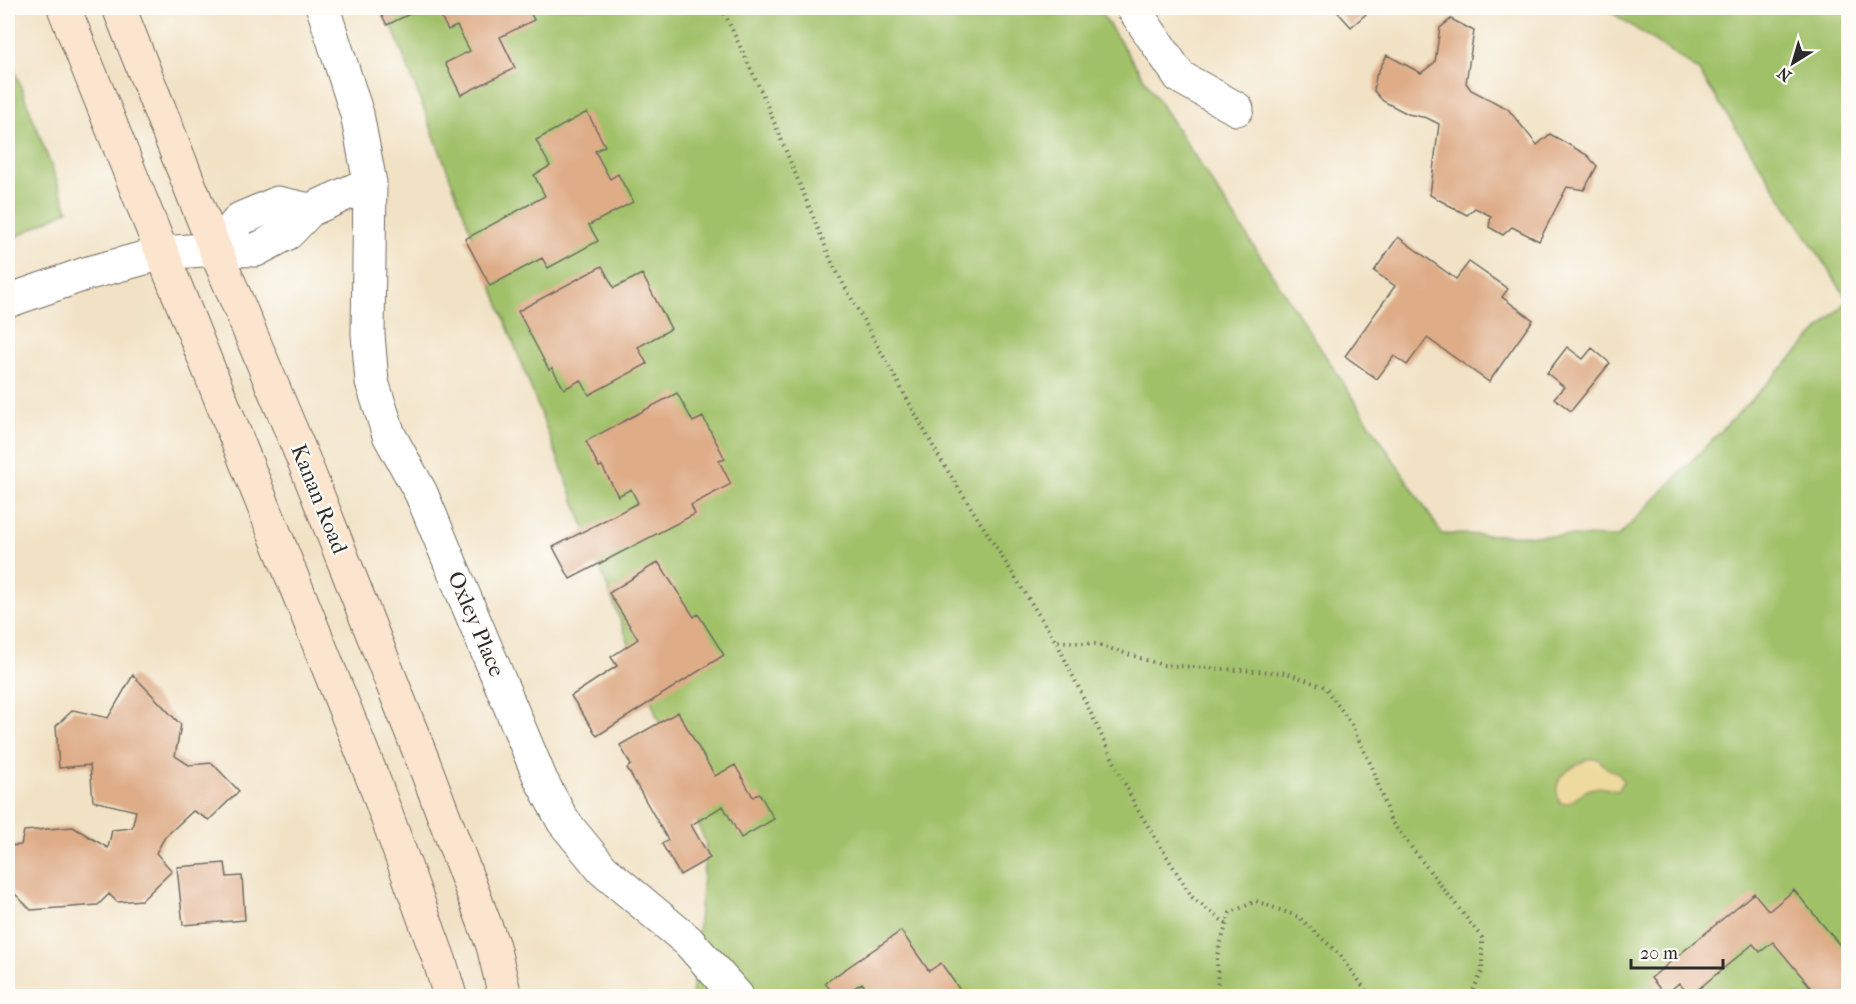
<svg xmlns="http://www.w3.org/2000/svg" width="1856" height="1004" viewBox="0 0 1856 1004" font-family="'IM FELL French Canon',serif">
	<rect width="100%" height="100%" fill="#fdfcf7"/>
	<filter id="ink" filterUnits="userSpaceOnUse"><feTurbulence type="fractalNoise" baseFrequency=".0167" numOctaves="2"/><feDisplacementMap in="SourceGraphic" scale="12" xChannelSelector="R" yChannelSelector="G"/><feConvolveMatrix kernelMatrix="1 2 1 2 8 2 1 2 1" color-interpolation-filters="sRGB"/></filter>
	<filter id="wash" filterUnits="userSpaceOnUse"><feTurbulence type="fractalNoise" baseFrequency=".008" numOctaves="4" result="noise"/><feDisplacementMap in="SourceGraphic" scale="24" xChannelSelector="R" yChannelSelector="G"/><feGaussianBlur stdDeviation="1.35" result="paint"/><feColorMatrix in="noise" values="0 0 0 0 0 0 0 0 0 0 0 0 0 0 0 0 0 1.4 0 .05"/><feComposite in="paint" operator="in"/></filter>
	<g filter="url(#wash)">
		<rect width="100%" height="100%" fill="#f1e2c5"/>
		<path fill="#a1c169" stroke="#66764a" stroke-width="1.5" d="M385 8H1098L1442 534 1618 537 1848 300 1698 70 1605 8H1848V996H692L706 844Z
			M8 53 68 210 8 241Z"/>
		<path fill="#eeda9e" stroke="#8c8264" stroke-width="1.5" d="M1588 759H1598L1607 768 1618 773 1624 781 1618 791C1605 789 1604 785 1590 789 1579 792 1573 806 1561 803 1547 779 1570 768 1588 759Z"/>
		<g id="blocks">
			<path fill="#deac87" d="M378 8H422L387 25Z
				M436 8H528L534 20 500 37 515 68 461 95 445 63 470 51 457 26 448 30Z
				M1334 8H1373L1351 27Z
				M1451 19 1474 31 1466 83 1471 90 1508 109 1537 145 1550 134 1587 155 1597 166 1584 190 1567 187 1539 241 1512 227 1503 235 1489 227 1491 216 1475 208 1467 215 1430 195 1439 124 1427 118 1408 114 1383 101 1374 91 1376 76 1387 55 1421 73 1435 62 1440 28Z
				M587 112 605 146 595 151 610 179 618 174 633 202 589 225 598 241 548 268 542 258 490 286 465 239 545 196 534 175 550 166 536 140Z
				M1398 237 1456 279 1469 262 1508 289 1502 297 1533 320 1489 382 1427 338 1407 365 1394 356 1377 379 1345 356 1395 286 1374 271Z
				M602 266 614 288 642 274 671 329 638 347 647 364 589 395 581 380 564 389 552 368 549 370 518 311Z
				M1567 347 1583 359 1592 348 1610 363 1571 411 1554 398 1564 387 1547 373Z
				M677 393 693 422 703 417 725 459 719 461 731 484 691 505 695 514 570 579 553 547 638 503 631 489 618 496 602 466 599 467 586 441Z
				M658 562 694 617 698 614 724 655 597 736 571 696 617 666 611 657 638 639 609 593Z
				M133 675 181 725 175 756 189 765 212 763 239 791 209 820 193 811 165 837 156 853 172 871 142 900 117 902 109 894 98 905 31 910 8 887V846L21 845 24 831 73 827 108 848 112 830 132 828 136 811 93 801 90 765 59 768 56 726 73 710 108 718Z
				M678 712 715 776 735 765 753 797 759 793 774 819 741 838 723 806 691 825 710 858 680 875 662 844 668 840 627 768 631 765 620 745Z
				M225 863 227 877 242 876 245 920 183 925 177 867Z
				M1794 890 1848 955V996H1818L1773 942 1760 952 1753 944 1690 996 1679 983 1665 995 1651 978 1754 893 1769 911Z
				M901 931 929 971 941 963 964 996H871L862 983 842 996H835L825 983Z"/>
		</g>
	</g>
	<g filter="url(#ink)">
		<use href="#blocks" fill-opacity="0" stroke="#706b61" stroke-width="1.5"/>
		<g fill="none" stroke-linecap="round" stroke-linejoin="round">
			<defs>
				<path id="minor" d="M1133 8 1180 77 1237 109
					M370 183 368 334 372 382 389 435 421 493 541 780 563 821 603 870 688 941 737 996
					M215 249 240 219 278 203 310 210
					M8 301 85 274 163 253 215 249 256 250 288 233 310 210 370 183 357 114 323 8"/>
				<path id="secondary" d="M64 8 375 784 440 962 450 996
					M119 8 215 249 304 461 423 761 493 946 505 996"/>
			</defs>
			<use href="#minor" stroke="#706b61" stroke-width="35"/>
			<use href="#secondary" stroke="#706b61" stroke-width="35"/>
			<path stroke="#706b61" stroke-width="4" stroke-dasharray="1.5 4.5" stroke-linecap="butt" d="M722 8 762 93 833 265 939 457 1056 642
				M1226 924 1192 897 1136 807 1056 641 1096 644 1162 665 1286 673 1325 687 1350 722 1373 769 1390 820 1482 938V972L1470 996
				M1218 996 1217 955 1230 913 1256 901 1299 917 1341 956 1370 996"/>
			<use href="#minor" stroke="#fff" stroke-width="33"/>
			<use href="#secondary" stroke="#fce5cf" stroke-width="33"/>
		</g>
	</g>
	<g text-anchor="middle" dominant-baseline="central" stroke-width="4.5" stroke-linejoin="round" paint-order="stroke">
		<g font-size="22" fill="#2b2b2b" stroke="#fdfcf7">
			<text transform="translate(319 499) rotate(68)">Kanan Road</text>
			<text transform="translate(476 624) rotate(67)">Oxley Place</text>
		</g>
	</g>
	<rect width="1856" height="1004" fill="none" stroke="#fdfcf7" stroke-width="30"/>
	<g transform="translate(1793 63) rotate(217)" stroke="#fdfcf7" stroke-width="4.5" paint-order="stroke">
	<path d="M0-4.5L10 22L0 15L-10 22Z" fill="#2b2b2b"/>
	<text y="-9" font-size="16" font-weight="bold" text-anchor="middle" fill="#2b2b2b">N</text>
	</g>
	<path d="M1631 959v9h92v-9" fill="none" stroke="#2b2b2b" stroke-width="3"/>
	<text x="1640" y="959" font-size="18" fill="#2b2b2b" stroke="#fdfcf7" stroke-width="4.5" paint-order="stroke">20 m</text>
</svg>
